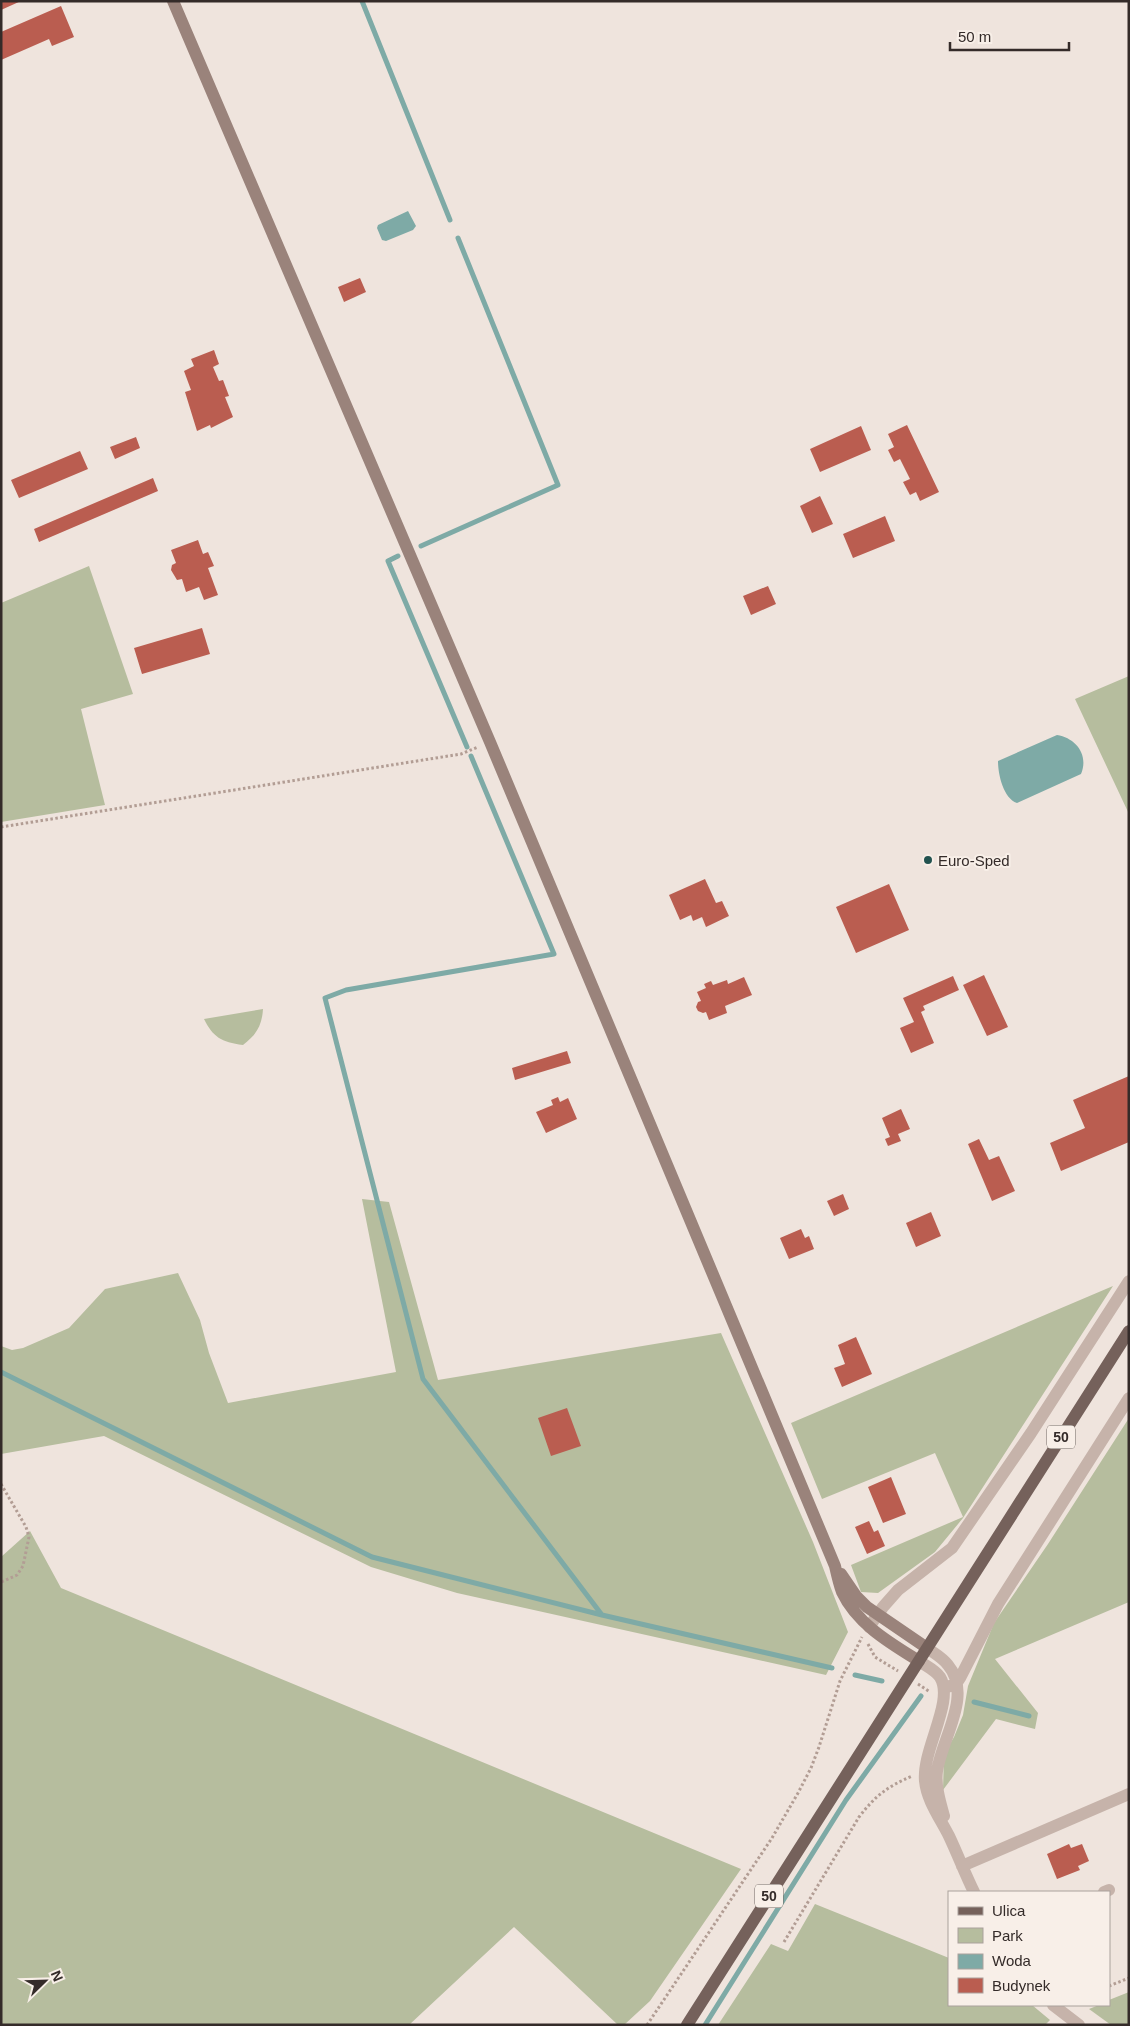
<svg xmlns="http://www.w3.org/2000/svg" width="1130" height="2026" viewBox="0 0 1130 2026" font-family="Helvetica,sans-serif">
	<rect width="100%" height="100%" fill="#efe4dd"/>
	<path fill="#b6bd9e" d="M89 566 133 694 81 709 105 805 1 822V603Z
		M1129 676V814L1075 699Z
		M263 1009C262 1026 256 1035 243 1045 221 1042 213 1037 204 1019Z
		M362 1199 389 1202 438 1380 721 1333 813 1542 848 1632 826 1675 457 1593 371 1567 104 1436 1 1454V1346L12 1350 23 1348 69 1328 105 1289 178 1273 200 1320 209 1353 228 1403 396 1372Z
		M1113 1286 963 1518 935 1552 878 1593 861 1592 851 1565 963 1517 935 1453 822 1499 791 1423Z
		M1129 1418V1602L995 1659 1038 1713 1035 1729 996 1719 943 1790 944 1754 954 1737 963 1715 968 1686 994 1623 1048 1544Z
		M30 1531 61 1588 741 1869 650 2001 624 2025H618L514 1927 409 2025H1V1557Z
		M815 1904 949 1958V2005H1032L1050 2020 1045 2025H718L771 1944 788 1951Z
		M1129 1992V2025H1111L1089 2009 1099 2005H1109V2000Z"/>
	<path fill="#7eaaa6" d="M408 211 416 226 413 230 386 241 382 240 377 228 378 225Z
		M1057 735C1076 738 1089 755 1081 774L1017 803C1003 798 998 774 998 761Z"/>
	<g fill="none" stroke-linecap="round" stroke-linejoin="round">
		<path stroke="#7eaaa6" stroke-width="5" d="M362 1 450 220
			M421 546 558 485 458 238
			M398 556 388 561 467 747
			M471 756 554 954 346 990 325 998 423 1379 602 1615 832 1668
			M1 1372 372 1557 602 1615
			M855 1675 882 1681
			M974 1702 1029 1716
			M705 2025 846 1800 921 1696"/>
	</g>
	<path fill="#ba5d50" d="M1 1H21L1 10Z
		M61 6 74 37 52 46 49 39 1 60V32Z
		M360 278 366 292 344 302 338 287Z
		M214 350 219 364 213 367 219 381 223 380 229 396 225 397 233 417 211 428 210 425 197 431 185 392 191 390 184 371 194 366 191 359Z
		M907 425 939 492 920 501 916 492 910 495 903 482 910 479 900 459 894 462 888 450 894 447 888 434Z
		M861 426 871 450 820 472 810 449Z
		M136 437 140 448 115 459 110 447Z
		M80 451 88 469 19 498 11 480Z
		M153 478 158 491 39 542 34 529Z
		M820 496 833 524 812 533 800 506Z
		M885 516 895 541 853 558 843 534Z
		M198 540 203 554 208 552 214 566 208 568 218 595 204 600 199 587 186 592 182 579 177 580 171 570 172 565 176 563 171 550Z
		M768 586 776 604 751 615 743 596Z
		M202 628 210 654 142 674 134 648Z
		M705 879 716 903 722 901 729 916 706 927 702 917 693 921 691 915 680 920 669 895Z
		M889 884 909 930 856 953 836 907Z
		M984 975 1008 1027 987 1036 963 985Z
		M953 976 959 990 923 1006 925 1010 921 1012 934 1043 911 1053 900 1028 914 1022 903 998Z
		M744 977 752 995 725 1006 727 1013 709 1020 706 1012 703 1013 698 1011 696 1007 698 1002 701 1001 697 992 706 988 704 984 711 981 713 985 727 980 728 984Z
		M567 1051 571 1063 515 1080 512 1068Z
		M1129 1076V1142L1061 1171 1050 1143 1085 1128 1073 1100Z
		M558 1097 560 1102 568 1098 577 1119 546 1133 536 1112 553 1105 551 1100Z
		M901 1109 910 1129 898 1134 901 1141 888 1146 885 1139 890 1137 882 1118Z
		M979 1139 989 1160 999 1156 1015 1191 992 1201 968 1144Z
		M843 1194 849 1209 834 1216 827 1201Z
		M931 1212 941 1236 916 1247 906 1223Z
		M801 1229 805 1238 809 1236 814 1249 789 1259 780 1238Z
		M856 1337 872 1374 842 1387 834 1368 845 1364 838 1345Z
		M567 1408 581 1446 551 1456 538 1418Z
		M891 1477 906 1514 883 1523 868 1487Z
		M869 1521 874 1532 878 1530 885 1546 867 1554 855 1527Z
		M1069 1844 1071 1848 1082 1844 1089 1861 1078 1866 1080 1870 1057 1879 1047 1854Z"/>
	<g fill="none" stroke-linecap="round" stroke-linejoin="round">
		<path stroke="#b29d94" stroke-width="3" stroke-dasharray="2.5 2.5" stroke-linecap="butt" d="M1 827 461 754 478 747
			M1 1484 26 1527 29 1537 23 1566 17 1575 1 1582
			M868 1644 875 1657 898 1671
			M918 1684 930 1692
			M784 1942 859 1817C876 1795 887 1787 912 1776
			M1109 1986 1129 1978
			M647 2025 772 1838 798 1793 811 1768 819 1747 840 1681 862 1637"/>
		<path stroke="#c6b3aa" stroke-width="12" d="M869 1627 883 1607 898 1590 952 1548 1031 1433 1129 1281
			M927 1648C934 1653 943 1658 948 1665 973 1695 942 1738 937 1771 935 1785 940 1802 944 1816
			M919 1661C926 1666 935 1670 940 1677 955 1701 922 1749 925 1781 927 1801 940 1818 949 1836 958 1855 965 1874 974 1892
			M944 1688 956 1684 960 1678 998 1604 1129 1398
			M962 1866 1129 1794
			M1104 1892 1109 1890
			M1053 2005 1079 2025"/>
		<path stroke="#9a837b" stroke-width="12" d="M173 1 490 742 835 1566C837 1575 839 1584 842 1592 857 1624 890 1643 919 1661
			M841 1574 856 1596 867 1607 927 1648"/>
		<path stroke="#75615b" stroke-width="12" d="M687 2025 1129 1331"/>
	</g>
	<circle fill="#22524f" stroke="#f8efe8" stroke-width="2" cx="928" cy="860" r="5"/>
	<g text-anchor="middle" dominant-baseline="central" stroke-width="4" stroke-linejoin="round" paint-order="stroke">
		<g fill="#f8efe8" stroke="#6f6662" stroke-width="1">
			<rect x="1047" y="1425.5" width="28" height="23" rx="4"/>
			<rect x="755" y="1884.5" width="28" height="23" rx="4"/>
		</g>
		<g font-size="14" font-weight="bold" fill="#342b29">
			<text x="1061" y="1437">50</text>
			<text x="769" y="1896">50</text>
		</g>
		<g font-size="15" fill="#342b29" stroke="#f8efe8" text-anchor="start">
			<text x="938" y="860">Euro-Sped</text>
		</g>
	</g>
	<rect width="1130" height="2026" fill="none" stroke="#342b29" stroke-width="5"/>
	<rect x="948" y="1891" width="162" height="115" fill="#f8efe8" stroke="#aaa19c"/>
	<rect x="958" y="1907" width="25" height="8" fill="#75615b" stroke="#aaa19c"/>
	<text x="992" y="1916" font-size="15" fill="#342b29">Ulica</text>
	<rect x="958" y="1928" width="25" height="15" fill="#b6bd9e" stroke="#aaa19c"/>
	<text x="992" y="1941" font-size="15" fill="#342b29">Park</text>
	<rect x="958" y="1954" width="25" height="15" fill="#7eaaa6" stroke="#aaa19c"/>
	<text x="992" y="1966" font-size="15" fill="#342b29">Woda</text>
	<rect x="958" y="1978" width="25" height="15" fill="#ba5d50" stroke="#aaa19c"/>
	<text x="992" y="1991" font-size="15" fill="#342b29">Budynek</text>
	<g transform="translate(45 1981) rotate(67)" stroke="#f8efe8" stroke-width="4" paint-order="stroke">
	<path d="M0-4L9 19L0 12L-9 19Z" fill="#342b29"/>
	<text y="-8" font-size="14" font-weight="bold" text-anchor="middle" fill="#342b29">N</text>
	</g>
	<path d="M950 42v8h119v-8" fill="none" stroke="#342b29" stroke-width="2.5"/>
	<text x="958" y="42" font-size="15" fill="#342b29" stroke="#f8efe8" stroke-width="4" paint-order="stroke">50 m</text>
</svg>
